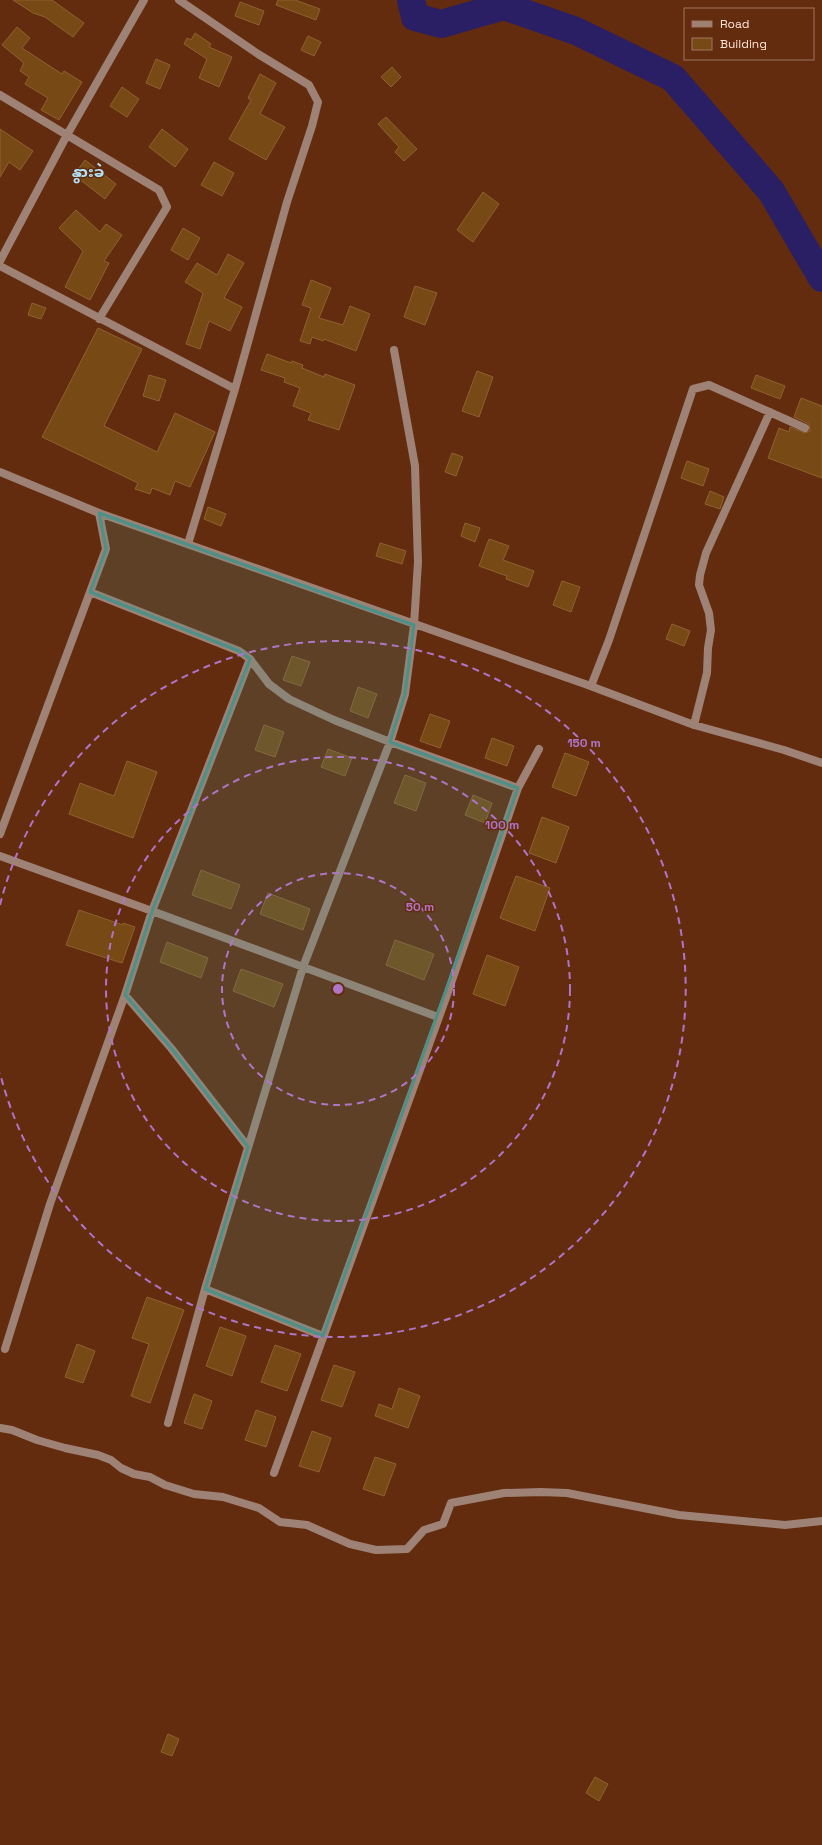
<svg xmlns="http://www.w3.org/2000/svg" width="822" height="1845" viewBox="0 0 822 1845" font-family="'Space Grotesk','Noto Sans Myanmar',sans-serif">
	<rect width="100%" height="100%" fill="#632c0f"/>
	<g fill="none" stroke-linecap="round" stroke-linejoin="round">
		<path stroke="#2a1e65" stroke-width="28" d="M411 0 415 17 441 24 504 6 576 31 673 78 771 191 822 278"/>
	</g>
	<path fill="#764915" stroke="#906130" d="M13 0H52L84 23 73 37 45 17 33 13Z
		M278 0H295L320 9 316 20 276 5Z
		M240 2 264 11 259 25 235 16Z
		M17 27 30 38 22 48 62 74 64 71 82 82 59 120 41 110 48 98 25 84 29 77 20 71 24 63 2 45Z
		M195 33 211 44 209 47 232 57 219 87 199 78 207 59 184 44 187 38 191 40Z
		M308 36 321 42 314 56 301 50Z
		M156 59 170 65 160 89 146 83Z
		M392 67 401 77 391 87 381 77Z
		M260 74 276 83 260 114 285 127 266 160 229 139 251 100 248 98Z
		M122 87 139 99 127 117 110 106Z
		M386 117 417 149 404 161 395 152 399 147 378 124Z
		M0 129 33 151 20 170 9 162 0 177Z
		M162 129 188 149 175 167 149 147Z
		M85 160 116 184 105 199 74 175Z
		M214 162 234 173 222 196 201 185Z
		M483 192 499 204 473 242 457 230Z
		M76 210 100 232 106 224 122 235 104 261 109 263 90 300 65 287 83 251 59 228Z
		M183 228 200 238 188 260 171 250Z
		M228 254 244 263 224 298 242 307 230 331 209 321 200 349 186 344 203 293 185 282 197 263 217 275Z
		M311 280 331 288 319 318 343 325 350 306 370 314 356 351 324 339 323 341 312 337 310 344 300 341 311 308 302 305Z
		M415 286 437 293 425 325 404 317Z
		M32 303 46 308 41 319 28 315Z
		M98 328 142 349 104 426 157 452 175 413 215 432 190 487 175 481 170 495 152 488 150 494 135 489 138 483 42 437Z
		M267 354 291 363 292 361 303 365 302 368 324 377 325 374 355 385 339 430 308 420 311 413 293 406 300 388 284 382 285 378 261 370Z
		M477 371 493 377 479 417 462 411Z
		M149 375 166 380 159 401 143 396Z
		M756 375 785 386 780 399 751 388Z
		M801 398 822 406V478L768 458 779 428 789 432 790 427 805 433 810 431 809 424 794 417Z
		M452 453 463 457 456 476 445 472Z
		M687 461 709 469 703 486 681 478Z
		M710 491 724 497 720 509 705 504Z
		M208 507 226 514 221 526 204 519Z
		M465 523 480 528 475 542 461 536Z
		M489 539 509 546 503 560 534 571 528 587 506 579 507 576 479 566Z
		M380 543 406 551 402 564 376 556Z
		M562 581 580 587 571 612 553 605Z
		M672 624 690 631 684 646 666 639Z
		M292 656 310 662 301 686 283 680Z
		M358 687 377 694 368 718 350 711Z
		M430 714 450 721 440 748 420 741Z
		M264 725 284 732 275 757 255 750Z
		M492 738 514 746 507 766 485 758Z
		M328 749 352 758 345 776 321 767Z
		M565 753 589 762 576 796 552 787Z
		M127 761 157 772 133 838 69 814 80 783 114 796Z
		M405 775 426 783 416 811 394 803Z
		M473 795 492 803 485 823 465 815Z
		M542 817 569 827 556 863 529 853Z
		M201 870 240 885 231 909 192 895Z
		M516 876 550 888 535 931 500 918Z
		M268 893 310 909 303 930 260 914Z
		M79 910 123 925V923L135 927 122 963 66 945Z
		M395 940 434 954 424 980 386 965Z
		M167 942 208 958 201 978 160 962Z
		M487 955 519 967 505 1006 473 994Z
		M241 969 283 984 274 1007 233 991Z
		M147 1297 184 1310 150 1403 131 1396 149 1344 132 1338Z
		M220 1327 246 1336 232 1376 206 1366Z
		M77 1344 95 1351 83 1383 65 1377Z
		M275 1345 301 1354 287 1391 261 1382Z
		M334 1365 355 1372 342 1407 321 1400Z
		M399 1388 420 1396 408 1428 375 1416 379 1404 392 1409Z
		M194 1394 212 1401 202 1429 184 1423Z
		M256 1410 276 1417 266 1447 245 1440Z
		M312 1431 331 1438 319 1472 299 1466Z
		M375 1457 396 1464 384 1496 363 1489Z
		M168 1734 179 1739 172 1756 161 1752Z
		M595 1777 608 1784 599 1801 586 1793Z"/>
	<g fill="none" stroke-linecap="round" stroke-linejoin="round">
		<path stroke="#9f8276" stroke-width="8" d="M179 0 258 54 309 85 318 102 312 126 287 202 235 389 188 544
			M0 95 159 190 167 207 99 319
			M0 261 67 135 144 0
			M0 266 235 389
			M0 472 99 513 585 684 694 725 784 750 822 763
			M90 592 239 651 250 659 269 684 289 699 334 720 390 742 518 788
			M591 686 609 640 693 389 709 385 805 428
			M694 725 707 673 708 648 711 630 709 613 699 585 700 575 706 553 770 412
			M0 834 106 549 99 513
			M0 856 152 911 438 1017
			M125 995 171 1048 248 1147
			M205 1289 323 1336
			M5 1349 50 1204 125 995 152 911 250 659
			M168 1423 205 1289 303 967 390 742 405 694 414 625 418 562 415 466 394 350
			M0 1428 12 1430 37 1440 65 1448 98 1455 111 1460 121 1468 134 1474 150 1477 165 1485 194 1494 223 1497 259 1508 280 1522 307 1525 350 1544 376 1550 407 1549 424 1530 443 1524 451 1503 504 1493 541 1492 567 1493 679 1515 785 1525 822 1521
			M274 1473 447 995 518 788 539 749"/>
	</g>
	<path fill="#4b9188" fill-opacity="0.2" stroke="#4b9188" stroke-width="3" stroke-linejoin="round" d="M99 513 414 625 405 694 390 742 518 788 323 1336 205 1289 248 1147 171 1048 125 995 152 911 250 659 239 651 90 592 106 549Z"/>
	<g fill="none" stroke="#af75c8" stroke-width="2" stroke-dasharray="7 5">
		<circle cx="338" cy="989" r="116"/>
		<circle cx="338" cy="989" r="232"/>
		<path d="M0 905A348 348 0 1 1 0 1073"/>
	</g>
	<g text-anchor="middle" dominant-baseline="central" stroke-width="3" stroke-linejoin="round" paint-order="stroke">
		<g font-size="15" font-weight="bold" fill="#b2e6fb" stroke="#632c0f">
			<text x="88" y="171">နွားခဲ</text>
		</g>
	</g>
	<circle cx="338" cy="989" r="6" fill="#af75c8" stroke="#632c0f" stroke-width="2"/>
	<g font-size="12" text-anchor="middle" font-weight="bold" fill="#af75c8" stroke="#632c0f" stroke-width="3" stroke-linejoin="round" paint-order="stroke">
		<text x="584" y="747">150 m</text>
		<text x="502" y="829">100 m</text>
		<text x="420" y="911">50 m</text>
	</g>
	<rect x="684" y="8" width="130" height="52" fill="#632c0f" stroke="#a1755f"/>
	<rect x="692" y="21" width="20" height="6" fill="#9f8276" stroke="#a1755f"/>
	<text x="720" y="28" font-size="12" fill="#fee2d6">Road</text>
	<rect x="692" y="38" width="20" height="12" fill="#764915" stroke="#a1755f"/>
	<text x="720" y="48" font-size="12" fill="#fee2d6">Building</text>
</svg>
